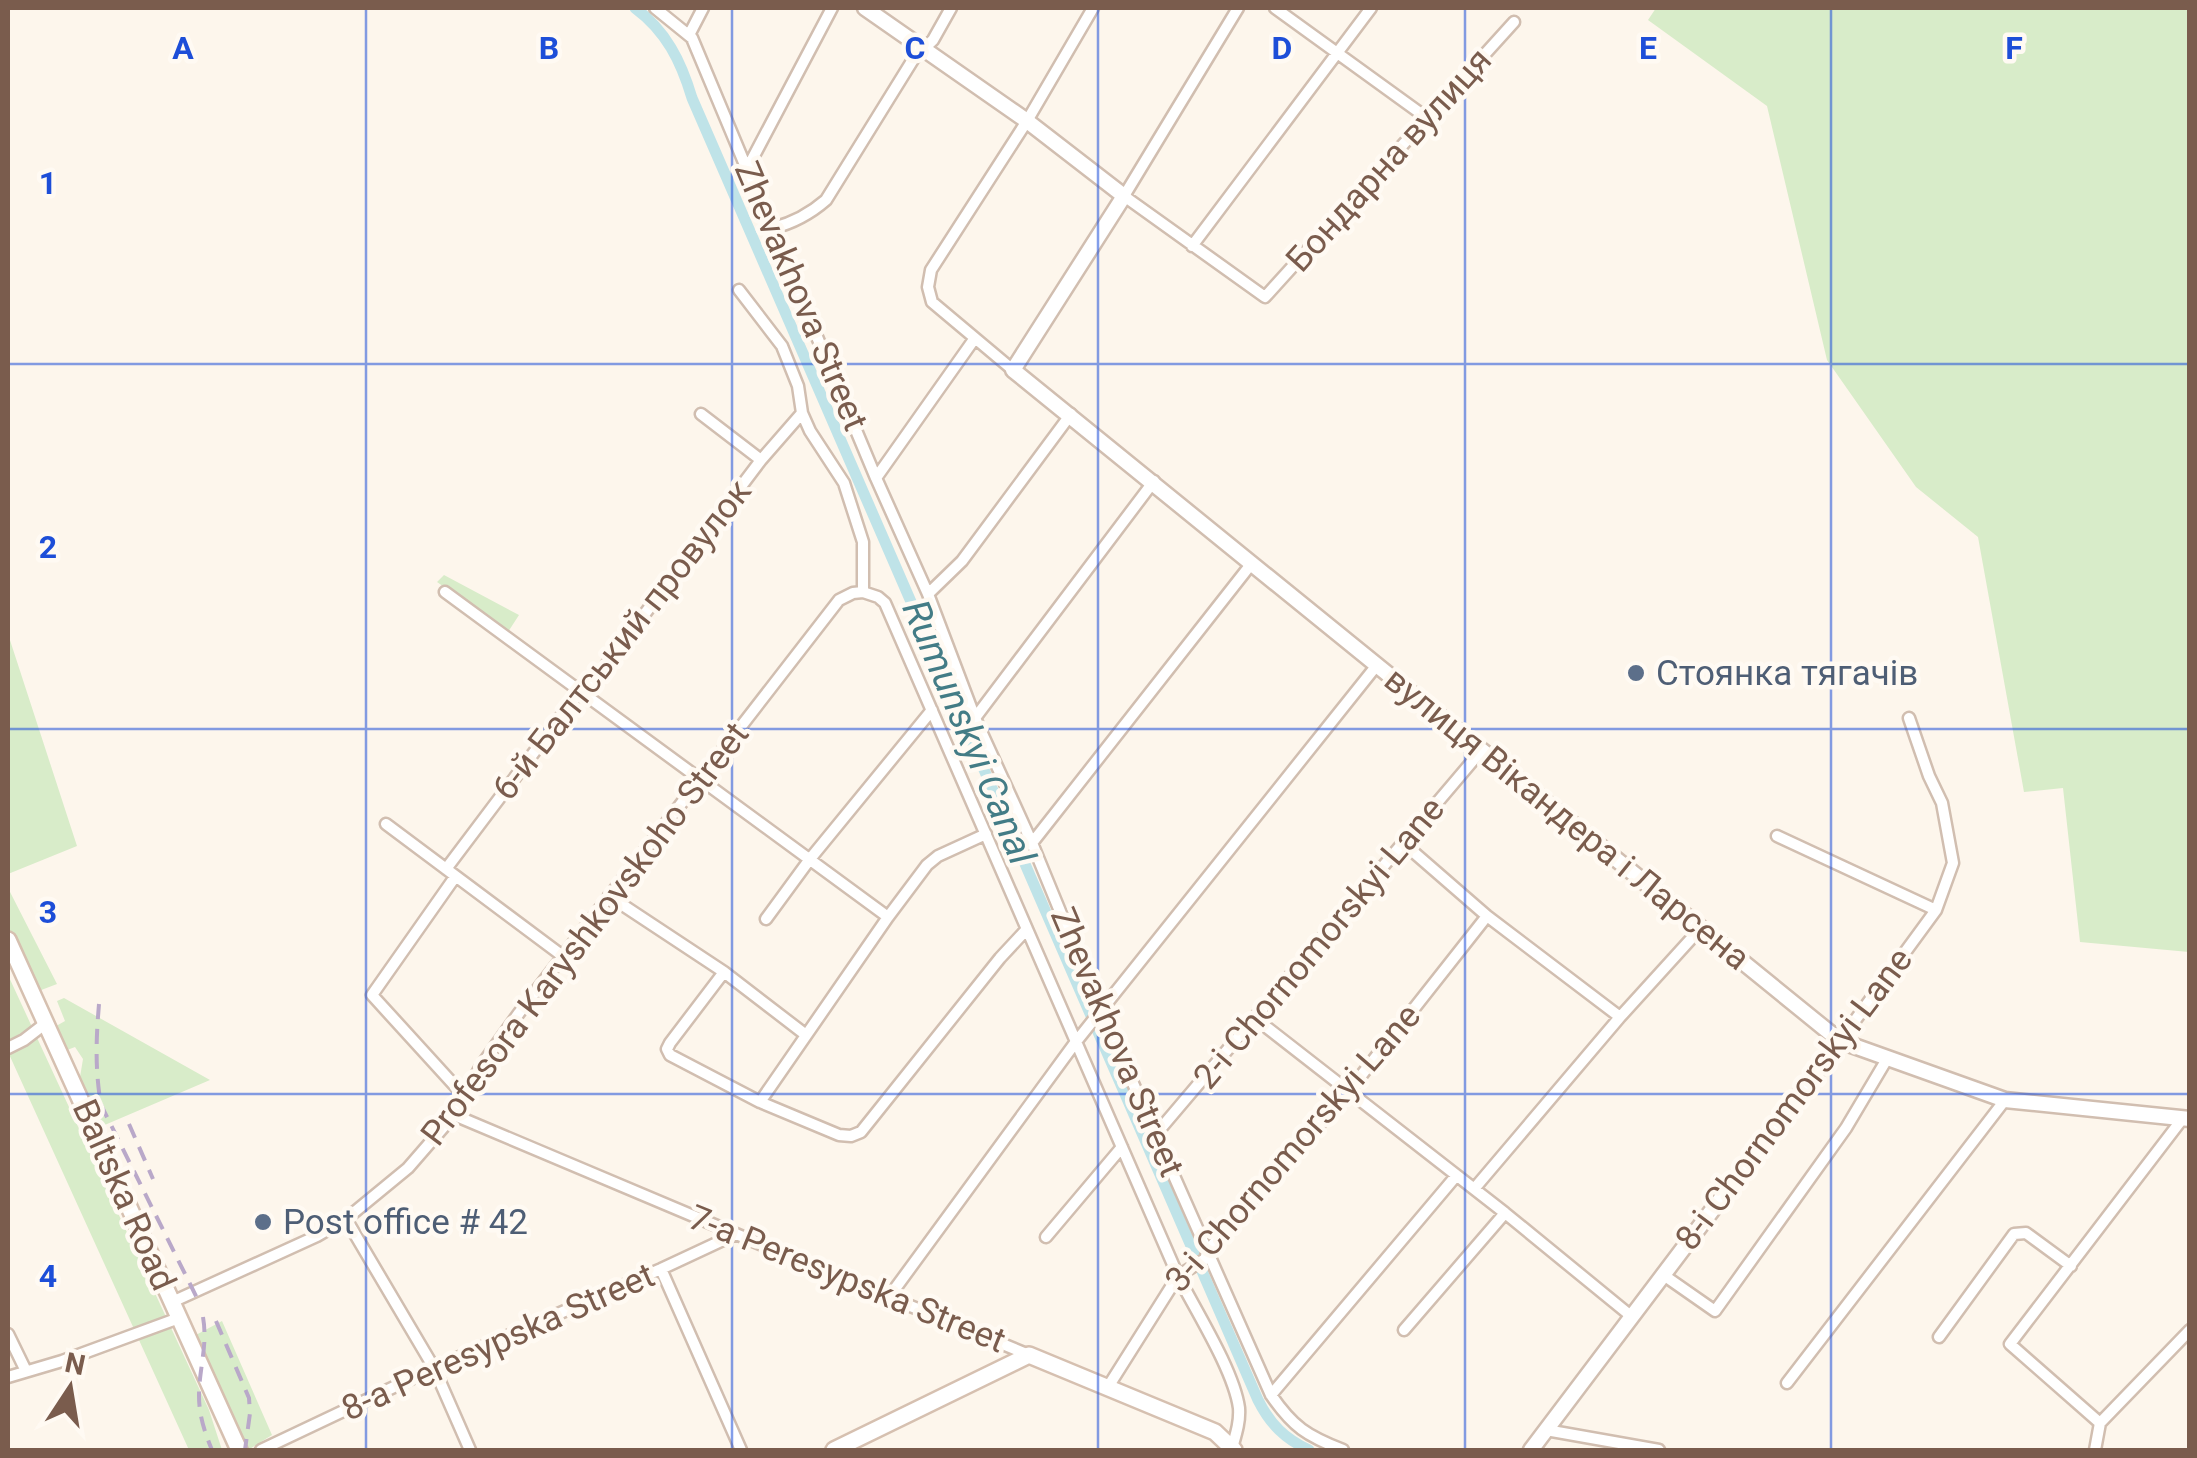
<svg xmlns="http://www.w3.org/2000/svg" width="2197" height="1458" viewBox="0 0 2197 1458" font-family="Roboto,sans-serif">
	<rect width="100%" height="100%" fill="#fdf6ec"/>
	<path fill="#d8ecc9" d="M1656 8H2189V952L2080 942 2063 788 2024 792 1978 537 1916 487 1827 360 1767 106 1648 20Z
		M444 575 519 615 508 632 437 582Z
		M8 634 77 846 8 874Z
		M8 888 57 984 36 992 8 929Z
		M8 975 209 1410 222 1450H189L8 1052Z
		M64 998 210 1080 100 1127 79 1083 83 1059 75 1047 62 1052 51 1029 65 1021 57 1001Z
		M222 1321 272 1435 248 1450 194 1336Z"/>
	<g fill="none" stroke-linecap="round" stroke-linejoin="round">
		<path stroke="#bfe3e8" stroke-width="11" d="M635 8C666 31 681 61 692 98L1258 1400C1270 1424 1285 1439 1309 1450"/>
		<defs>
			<path id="minor" d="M655 8 692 38 876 478 928 594 975 718 1032 843 1101 1011 1271 1395C1293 1427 1307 1436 1343 1450
				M1238 8 1124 196 1265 297 1514 22
				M1275 8 1427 118
				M689 35 703 8
				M747 169 832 8
				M773 228C793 223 811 213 826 200L914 58 933 40 951 8
				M1192 246 1371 8
				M739 290 782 346 798 386 802 413 810 431 844 483 863 542V592
				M1013 370 932 302 928 287 931 270 1027 121 1093 8
				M701 414 761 460
				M876 478 975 338
				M445 592 888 917
				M863 592 878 597 885 603 1178 1276C1196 1311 1234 1371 1239 1408 1240 1422 1236 1434 1232 1448
				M928 594 962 561 1071 414
				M975 718 1154 481
				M386 824 564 957
				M1777 836 1936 910
				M1032 843 1252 563
				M1403 843 1487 916 1620 1017
				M446 869 575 698 591 685 761 460 802 413
				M455 877 372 995 465 1097
				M609 896 724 972 806 1035
				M766 919 810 859 932 710
				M724 972 670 1043 667 1049 670 1055 760 1102 839 1135 851 1136 861 1132 1000 958 1027 929
				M1256 1019 1505 1213 1631 1316
				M1840 1041 1936 910 1953 863 1942 803 1929 776 1909 718
				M8 1048 24 1040 46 1023
				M760 1102 888 917 927 865 938 856 986 834
				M454 1115 736 1234 1029 1355
				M1156 1134 1481 751
				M1474 1189 1620 1017 1700 929
				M346 1219 434 1368 470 1450
				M1046 1237 1122 1147
				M661 1269 741 1450
				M1662 1274 1715 1311 1846 1128 1887 1059
				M889 1297 1075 1043 1377 665
				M172 1302 317 1236 346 1219 408 1168 454 1115 481 1066 519 1013 839 600 853 593 863 592
				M1404 1330 1505 1213
				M8 1334 26 1371
				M1939 1337 2014 1234 2026 1233 2071 1266
				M8 1377 62 1361 179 1318
				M1787 1383 2005 1100
				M1108 1387 1178 1276 1205 1259 1208 1250 1349 1091 1487 916
				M1271 1395 1456 1176
				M2100 1423 2010 1344 2183 1118
				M1546 1430 1659 1450
				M261 1450 434 1368 661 1269 736 1234
				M2095 1450 2100 1423 2190 1330"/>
			<path id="tertiary" d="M865 8 1027 121 1124 196 1013 370 1840 1041 2005 1100 2190 1119
				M1531 1450 1840 1041"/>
			<path id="secondary" d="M8 940 239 1450
				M834 1450 1029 1355 1215 1432 1234 1450"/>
		</defs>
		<use href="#minor" stroke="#d1beb0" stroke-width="15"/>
		<use href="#tertiary" stroke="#d1beb0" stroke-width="19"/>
		<use href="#secondary" stroke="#d6c0b0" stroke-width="20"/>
		<use href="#minor" stroke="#fff" stroke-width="10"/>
		<use href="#tertiary" stroke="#fff" stroke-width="14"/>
		<use href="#secondary" stroke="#fff" stroke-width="15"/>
		<path stroke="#b9a8c9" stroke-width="4" stroke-dasharray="15 10" stroke-linecap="butt" d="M99 1004C96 1039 95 1070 101 1105L197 1298
			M129 1124 153 1179
			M203 1317C208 1346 199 1368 199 1396 199 1416 205 1433 212 1450
			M216 1321 249 1398 250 1413 245 1450"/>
	</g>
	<path fill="none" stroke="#1d4ed8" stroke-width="2.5" stroke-opacity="0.55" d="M366 8V1450M732 8V1450M1098 8V1450M1465 8V1450M1831 8V1450M8 364H2190M8 729H2190M8 1094H2190"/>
	<g fill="#5c6f8a" stroke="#fffaf3" stroke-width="4">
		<circle cx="1636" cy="673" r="10"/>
		<circle cx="263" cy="1222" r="10"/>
	</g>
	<g text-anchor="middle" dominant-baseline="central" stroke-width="9" stroke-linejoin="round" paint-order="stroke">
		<g font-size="35" fill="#7a5c4d" stroke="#fffaf3">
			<text transform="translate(1389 160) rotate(-48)">Бондарна вулиця</text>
			<text transform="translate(801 296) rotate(67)">Zhevakhova Street</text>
			<text transform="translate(622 640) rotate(-52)">6-й Балтський провулок</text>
			<text transform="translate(1567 819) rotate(39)">вулиця Вікандера і Ларсена</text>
			<text transform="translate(585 934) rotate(-53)">Profesora Karyshkovskoho Street</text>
			<text transform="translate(1319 943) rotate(-50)">2-i Chornomorskyi Lane</text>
			<text transform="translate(1117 1042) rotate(67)">Zhevakhova Street</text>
			<text transform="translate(1794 1099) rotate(-53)">8-i Chornomorskyi Lane</text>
			<text transform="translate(1293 1148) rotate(-49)">3-i Chornomorskyi Lane</text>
			<text transform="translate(124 1195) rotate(66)">Baltska Road</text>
			<text transform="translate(847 1279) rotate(22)">7-a Peresypska Street</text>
			<text transform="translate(498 1342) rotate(-24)">8-a Peresypska Street</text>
		</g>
		<g font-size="35" fill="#4e5e75" stroke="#fffaf3" text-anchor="start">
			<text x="1656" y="673">Стоянка тягачів</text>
			<text x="283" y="1222">Post office # 42</text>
		</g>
		<g font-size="38" font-style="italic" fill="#437c86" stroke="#fffaf3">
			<text transform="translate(969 732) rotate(67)">Rumunskyi Canal</text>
		</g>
	</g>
	<g font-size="32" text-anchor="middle" font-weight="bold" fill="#1d4ed8" stroke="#fffaf3" stroke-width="9" stroke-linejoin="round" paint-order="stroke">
		<text x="183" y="59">A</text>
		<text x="549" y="59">B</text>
		<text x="915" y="59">C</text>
		<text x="1282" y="59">D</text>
		<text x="1648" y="59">E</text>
		<text x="2014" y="59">F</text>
		<text x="48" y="194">1</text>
		<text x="48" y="558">2</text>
		<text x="48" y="923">3</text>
		<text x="48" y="1287">4</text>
	</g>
	<rect width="2197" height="1458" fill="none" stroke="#7a5c4d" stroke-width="20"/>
	<g transform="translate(70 1388) rotate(12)" stroke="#fffaf3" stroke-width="8" paint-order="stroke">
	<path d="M0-8L18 38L0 25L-18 38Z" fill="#7a5c4d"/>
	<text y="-15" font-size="28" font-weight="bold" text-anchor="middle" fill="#7a5c4d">N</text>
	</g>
</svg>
